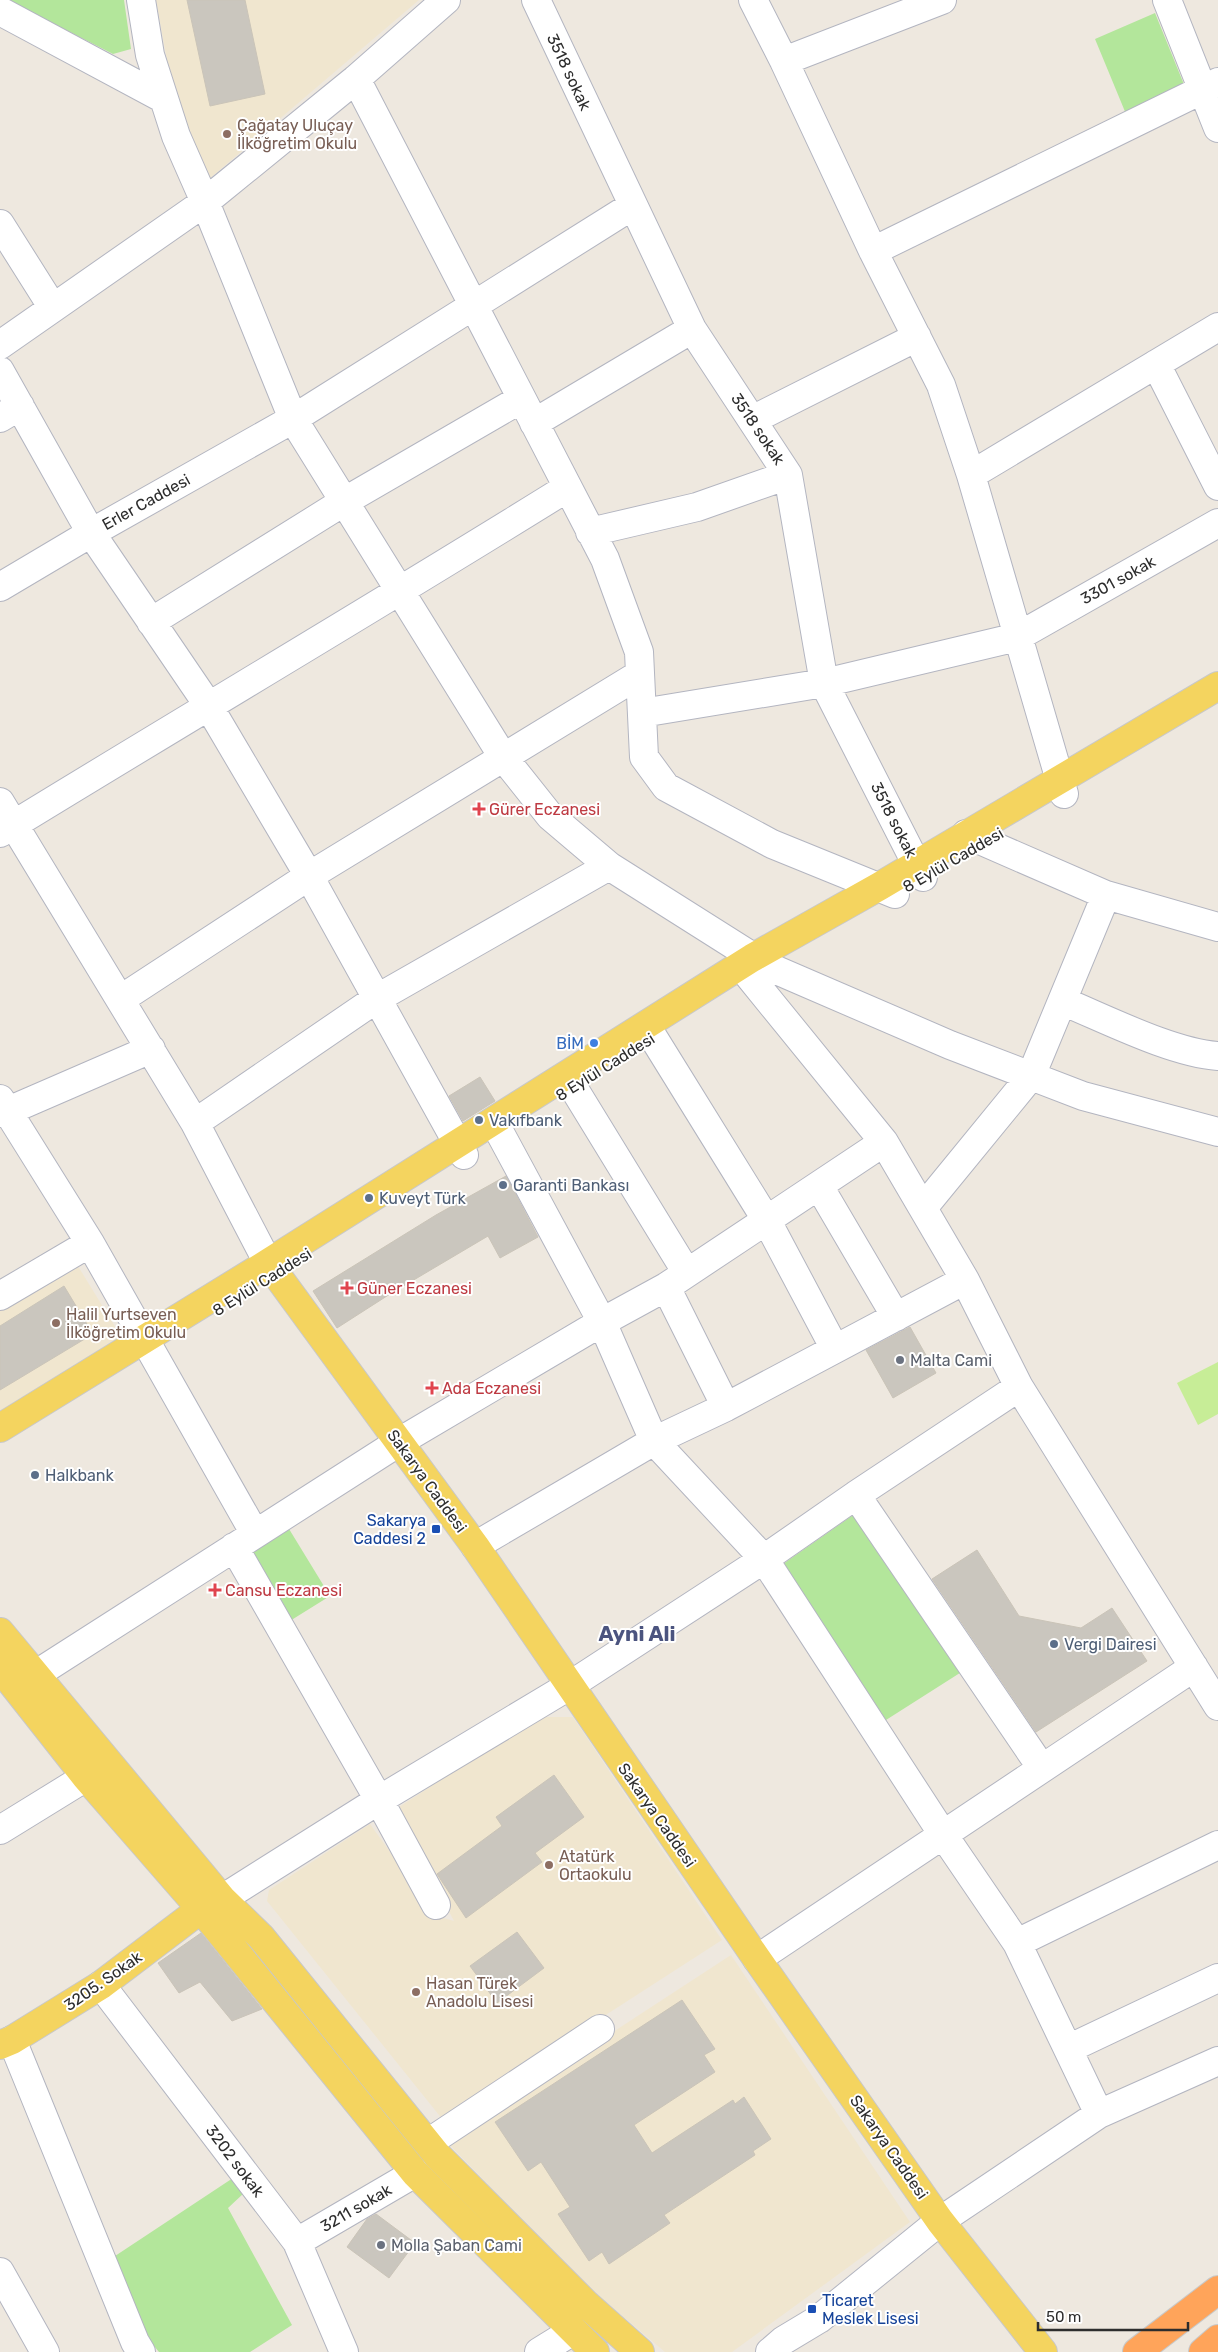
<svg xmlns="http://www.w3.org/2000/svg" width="1218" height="2352" viewBox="0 0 1218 2352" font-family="Rubik,sans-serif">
	<rect width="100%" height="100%" fill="#eee8df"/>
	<path fill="#f0e6cf" d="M156 0H419L209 179 172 88Z
		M73 1258 127 1346 0 1419V1300Z
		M538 1717H573L722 1940 443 2120 267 1901 269 1890 370 1824 436 1916 454 1921 396 1809Z
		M731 1955 910 2222 732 2352H665L580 2280 446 2141Z"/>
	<path fill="#b3e69b" d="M7 0H124L131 49 113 54Z
		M1155 13 1185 87 1126 114 1095 39Z
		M856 1513 963 1671 886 1720 783 1564Z
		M286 1524 330 1596 285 1624 248 1563 256 1541Z
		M233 2178 244 2193 228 2208 292 2325 250 2352H159L145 2335 109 2260Z"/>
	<path fill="#c7ed97" d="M1218 1362V1414L1198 1425 1177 1383Z"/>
	<path fill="#cac6be" stroke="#cac4b8" d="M187 0H245L265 94 210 106Z
		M480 1077 495 1101 463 1121 449 1096Z
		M506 1176 538 1237 500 1258 488 1236 390 1294 337 1328 313 1291 436 1215Z
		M64 1286 93 1334 0 1390V1326Z
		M910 1327 936 1373 893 1398 866 1350Z
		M977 1550 1019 1616 1081 1628 1112 1608 1147 1661 1036 1732 932 1579Z
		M554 1775 584 1817 535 1853 542 1862 466 1918 437 1874 502 1826 496 1817Z
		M517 1932 544 1968 497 2003 470 1966Z
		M201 1933 262 2009 232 2021 200 1982 179 1993 158 1963Z
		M682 2000 715 2049 704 2055 715 2072 634 2125 652 2153 733 2100 735 2104 744 2097 771 2139 753 2151 755 2155 664 2215 670 2223 609 2264 602 2252 589 2261 558 2214 570 2207 541 2162 528 2171 495 2122Z
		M376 2214 415 2243 389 2278 347 2247 367 2219Z"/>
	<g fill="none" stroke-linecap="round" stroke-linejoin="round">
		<defs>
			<path id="minor" d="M141 0 150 55 176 136 205 202 293 419 503 757 550 816 609 866 767 966 950 1045 1083 1096 1218 1132
				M536 0 692 329 788 475 824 683 923 877
				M753 0 784 61 873 251 941 385 971 475 1064 794
				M1167 0 1218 128
				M0 11 164 99
				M784 61 942 0
				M356 79 605 559 639 652 644 757 666 787 772 844 895 894
				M0 224 53 308
				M873 251 1218 82
				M0 345 205 202 356 79 446 0
				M1156 364 1218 486
				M0 371 91 533 208 705 309 876 464 1155
				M0 418 20 406
				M752 420 917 337
				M534 423 692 329
				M971 475 1218 327
				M590 532 697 507 788 475
				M0 587 91 533 293 419 632 206
				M151 622 345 501 521 399
				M642 713 824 683 1017 637 1218 523
				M0 802 195 1123 268 1263 276 1274
				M0 833C189 717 379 605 567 488
				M966 834 1106 895 1218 927
				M749 976 884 1142 965 1280 1019 1387 1218 1706
				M121 999 309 876 640 674
				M1062 1001C1106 1019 1172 1053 1218 1056
				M653 1037 767 1221 835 1349
				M573 1087 687 1273
				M0 1099 90 1243 255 1534
				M0 1113 8 1111 151 1049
				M195 1123 376 999 609 866
				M500 1133 602 1322 654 1441 764 1559 942 1833 1017 1943 1099 2114
				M819 1186 896 1317
				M923 1208 1031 1076 1106 895
				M666 1287 726 1407
				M0 1296 90 1243
				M856 1495 1041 1767
				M475 1546 654 1441 726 1407 965 1280
				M234 1547 379 1800 436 1905
				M35 1675 399 1442 602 1322 666 1287 884 1142
				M0 1830 86 1777
				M222 1899 379 1800 569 1686 764 1559 856 1495 1019 1387
				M1017 1943 1218 1845
				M757 1959 1194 1667
				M101 1985 297 2242 344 2352
				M12 2040 135 2342 141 2352
				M1068 2049 1218 1978
				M428 2143 600 2029
				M297 2242 415 2173
				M0 2272 45 2352
				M539 2352 573 2331
				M770 2352 784 2340 819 2319 940 2221 1099 2114 1218 2061"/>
			<path id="major" d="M276 1274 475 1546 757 1959 940 2221 1043 2352
				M0 1428 268 1263 752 958 880 886 1218 686
				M0 1632 222 1899 261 1937 437 2155 586 2304 640 2352
				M0 1668 86 1777 201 1909 415 2173 595 2352
				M0 2045 12 2040 101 1985 201 1909 217 1901"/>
			<path id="highway" d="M1137 2352 1218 2290
				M1203 2352 1218 2339"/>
		</defs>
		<use href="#minor" stroke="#b3b5c0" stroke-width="30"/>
		<use href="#major" stroke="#c8c8c8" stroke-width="30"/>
		<use href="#highway" stroke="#c8c8c8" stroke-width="30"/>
		<use href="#minor" stroke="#fff" stroke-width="28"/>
		<use href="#major" stroke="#f4d45f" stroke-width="28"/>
		<use href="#highway" stroke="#ffa45a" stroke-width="28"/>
	</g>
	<g fill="#8d6e63" stroke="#fff" stroke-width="2">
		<circle cx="227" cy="134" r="5"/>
		<circle cx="56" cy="1323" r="5"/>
		<circle cx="549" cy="1865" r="5"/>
		<circle cx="416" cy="1992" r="5"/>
	</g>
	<g fill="#e0444e" stroke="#fff" stroke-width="2">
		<path d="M476.5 801.5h5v5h5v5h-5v5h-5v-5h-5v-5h5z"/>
		<path d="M344.5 1280.5h5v5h5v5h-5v5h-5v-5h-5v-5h5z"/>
		<path d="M429.5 1380.5h5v5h5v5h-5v5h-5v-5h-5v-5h5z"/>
		<path d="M212.5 1582.5h5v5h5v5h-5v5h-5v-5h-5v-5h5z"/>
	</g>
	<circle fill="#3f7fe0" stroke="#fff" stroke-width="2" cx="594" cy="1043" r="5"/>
	<g fill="#5c6f8a" stroke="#fff" stroke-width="2">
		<circle cx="479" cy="1120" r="5"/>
		<circle cx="503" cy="1185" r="5"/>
		<circle cx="369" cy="1198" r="5"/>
		<circle cx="35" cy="1475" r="5"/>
		<circle cx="1054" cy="1644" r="5"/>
	</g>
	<g fill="#6b7280" stroke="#fff" stroke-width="2">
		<circle cx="900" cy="1360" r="5"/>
		<circle cx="381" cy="2245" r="5"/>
	</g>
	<g fill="#1a4fb4" stroke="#fff" stroke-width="2">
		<rect x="431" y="1524" width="10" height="10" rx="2.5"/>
		<rect x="807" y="2304" width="10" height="10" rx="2.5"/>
	</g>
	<g text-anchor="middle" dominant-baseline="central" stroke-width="4" stroke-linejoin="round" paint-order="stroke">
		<g font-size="16" fill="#2d2d2d" stroke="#fff">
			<text transform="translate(569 72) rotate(65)">3518 sokak</text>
			<text transform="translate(758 429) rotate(56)">3518 sokak</text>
			<text transform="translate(146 502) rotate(-29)">Erler Caddesi</text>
			<text transform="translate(1118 580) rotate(-29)">3301 sokak</text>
			<text transform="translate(894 820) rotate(63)">3518 sokak</text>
			<text transform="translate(953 860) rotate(-30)">8 Eylül Caddesi</text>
			<text transform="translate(605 1067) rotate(-32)">8 Eylül Caddesi</text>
			<text transform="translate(262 1282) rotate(-32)">8 Eylül Caddesi</text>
			<text transform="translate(427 1481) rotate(54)">Sakarya Caddesi</text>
			<text transform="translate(657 1815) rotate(55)">Sakarya Caddesi</text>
			<text transform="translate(103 1981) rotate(-35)">3205. Sokak</text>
			<text transform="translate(889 2147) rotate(55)">Sakarya Caddesi</text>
			<text transform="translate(235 2161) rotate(53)">3202 sokak</text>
			<text transform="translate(356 2208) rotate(-30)">3211 sokak</text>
		</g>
		<g font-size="16" fill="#785e54" stroke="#fff" text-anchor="start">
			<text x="237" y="125">Çağatay Uluçay<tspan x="237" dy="18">İlköğretim Okulu</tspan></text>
			<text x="66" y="1314">Halil Yurtseven<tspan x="66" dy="18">İlköğretim Okulu</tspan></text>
			<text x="559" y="1856">Atatürk<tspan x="559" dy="18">Ortaokulu</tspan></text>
			<text x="426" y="1983">Hasan Türek<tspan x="426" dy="18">Anadolu Lisesi</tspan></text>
		</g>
		<g font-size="16" fill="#be3a42" stroke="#fff" text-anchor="start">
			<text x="489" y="809">Gürer Eczanesi</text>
			<text x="357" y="1288">Güner Eczanesi</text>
			<text x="442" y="1388">Ada Eczanesi</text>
			<text x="225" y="1590">Cansu Eczanesi</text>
		</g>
		<g font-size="16" fill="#366cbe" stroke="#fff" text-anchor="end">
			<text x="584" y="1043">BİM</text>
		</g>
		<g font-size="16" fill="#4e5e75" stroke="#fff" text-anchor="start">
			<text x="489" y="1120">Vakıfbank</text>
			<text x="513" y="1185">Garanti Bankası</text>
			<text x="379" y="1198">Kuveyt Türk</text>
			<text x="45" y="1475">Halkbank</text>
			<text x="1064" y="1644">Vergi Dairesi</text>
		</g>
		<g font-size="16" fill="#5b616d" stroke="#fff" text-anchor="start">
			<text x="910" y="1360">Malta Cami</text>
			<text x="391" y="2245">Molla Şaban Cami</text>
		</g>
		<g font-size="16" fill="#164399" stroke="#fff" text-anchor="end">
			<text x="426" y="1520">Sakarya<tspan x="426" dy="18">Caddesi 2</tspan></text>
			<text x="822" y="2300" text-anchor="start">Ticaret<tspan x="822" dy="18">Meslek Lisesi</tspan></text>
		</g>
		<g font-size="21" font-weight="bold" fill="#4b547f" stroke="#fff">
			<text x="637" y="1633">Ayni Ali</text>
		</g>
	</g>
	<path d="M1038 2322v8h150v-8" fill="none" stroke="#2d2d2d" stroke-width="2.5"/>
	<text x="1046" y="2322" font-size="15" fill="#2d2d2d" stroke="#ffffff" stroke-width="4" paint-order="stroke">50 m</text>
</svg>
